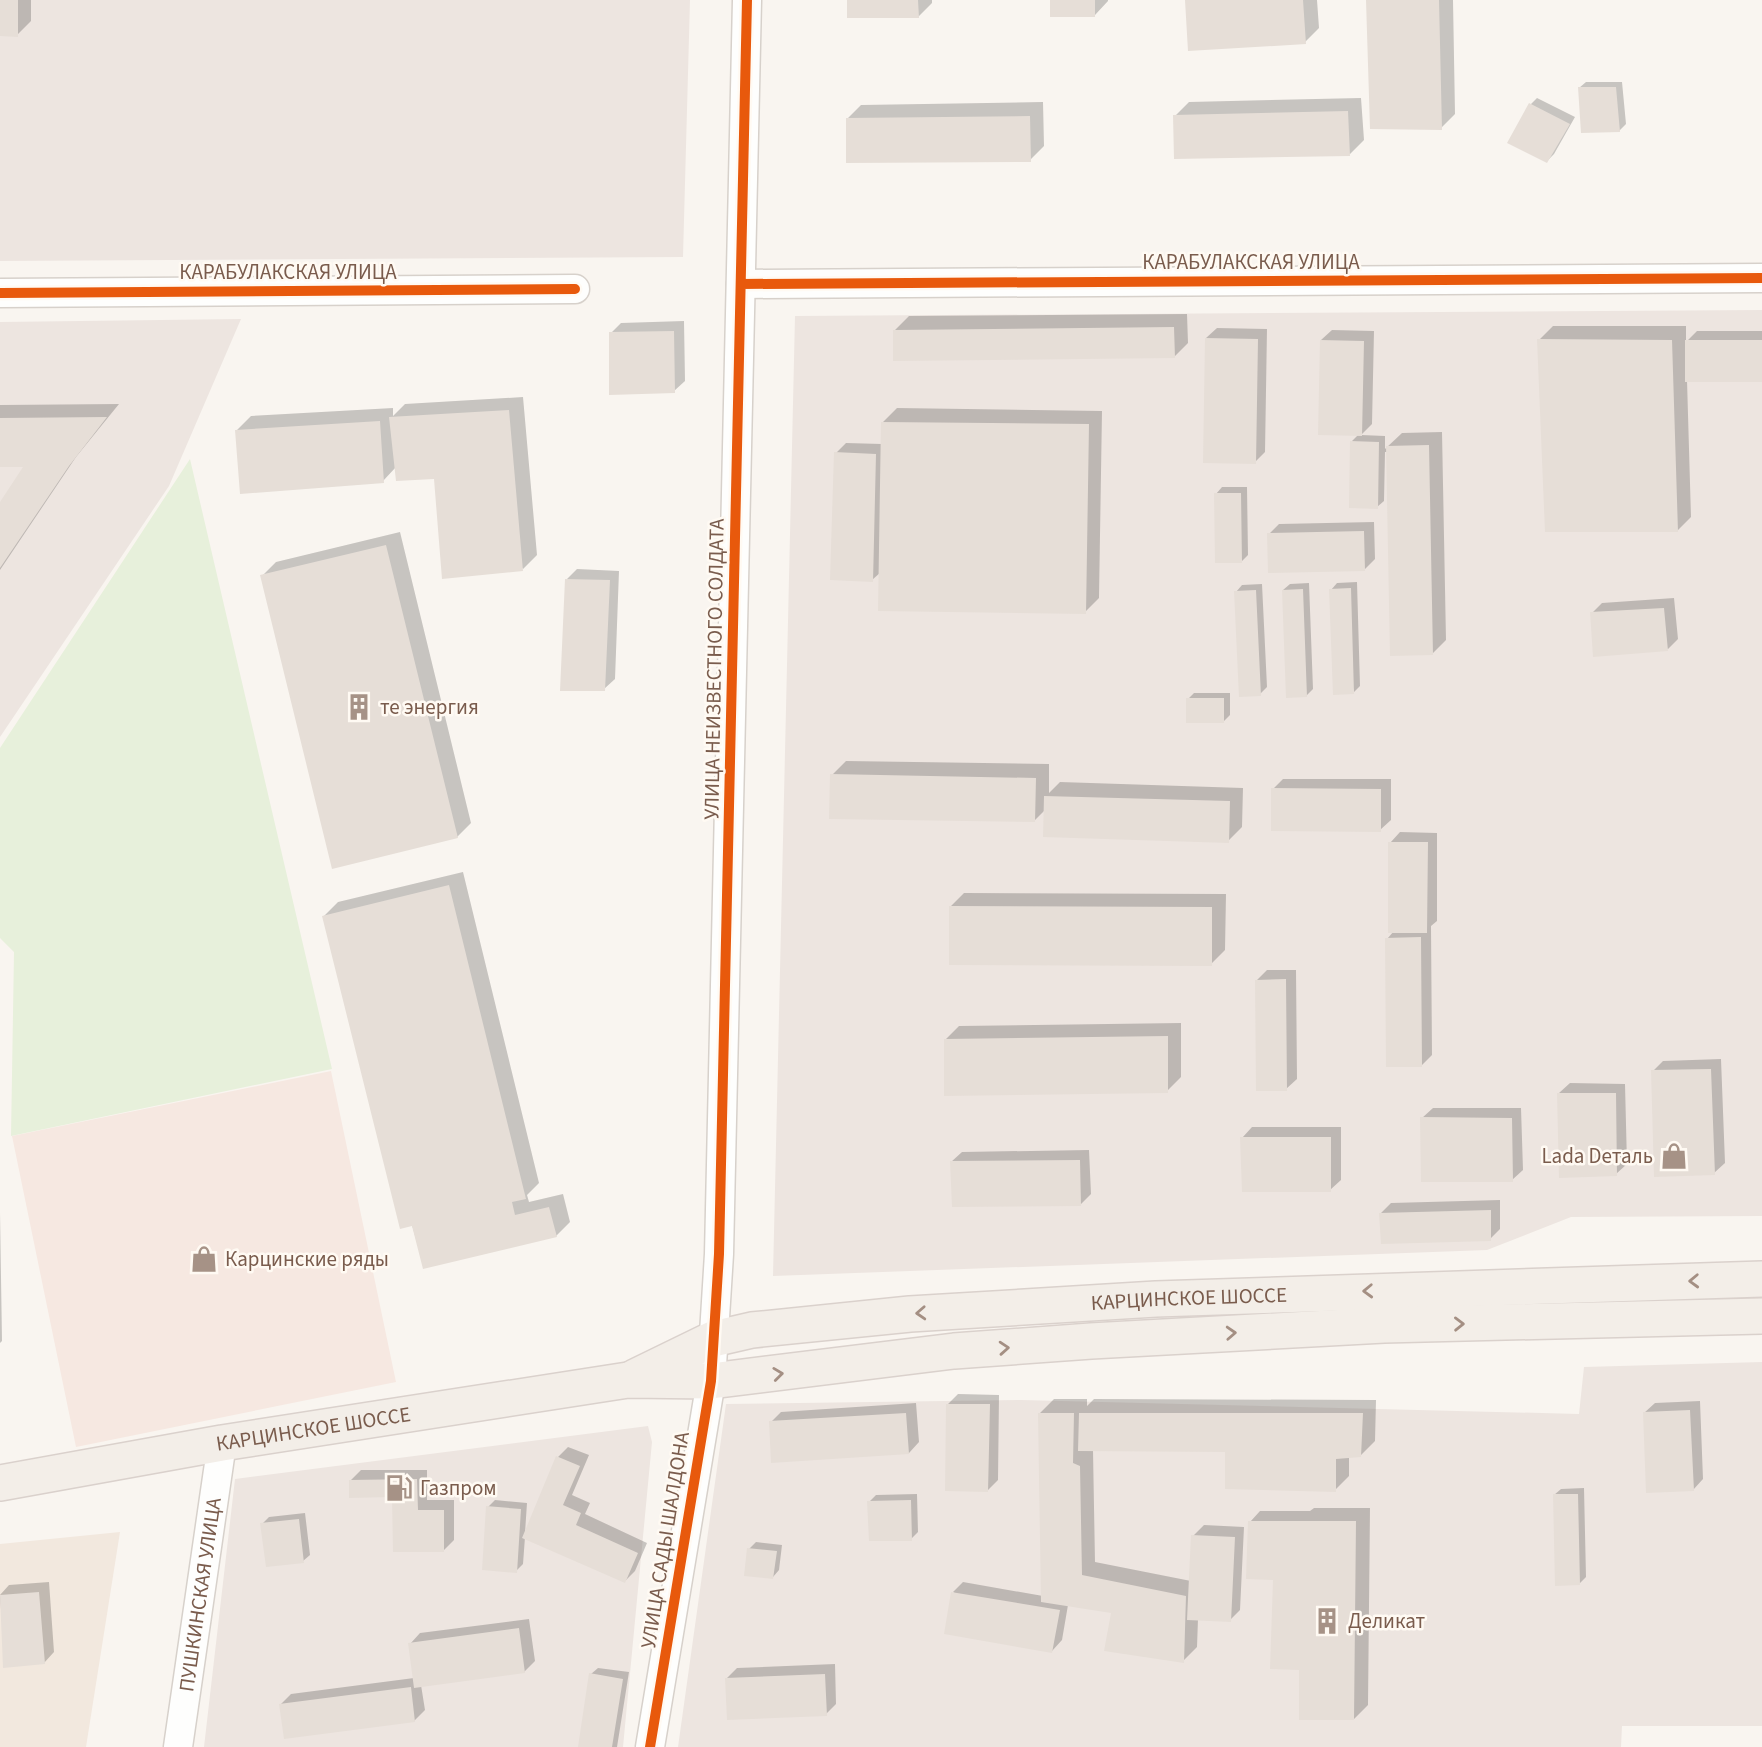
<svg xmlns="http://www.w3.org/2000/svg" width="1762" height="1747" viewBox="0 0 1762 1747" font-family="'Source Sans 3',sans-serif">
	<rect width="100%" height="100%" fill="#f9f5f0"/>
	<path fill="#f2e8de" d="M120 1532 86 1747H0V1544Z"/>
	<path fill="#f6e8e1" d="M331 1071 396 1382 76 1447 12 1136Z"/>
	<path fill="#ede5e0" d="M0 0H690L683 257 0 261Z
		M1762 310V1216L1571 1217 1487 1250 773 1276 795 316Z
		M241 319 169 486 0 737V322Z
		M1762 1362V1726H1622L1621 1747H678L726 1404 1021 1400 1579 1414 1584 1367Z
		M648 1426 652 1442 623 1747H204L235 1479Z"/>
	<path fill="#e7f0db" d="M190 459 332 1069 11 1136 14 952 0 938V748Z"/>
	<path fill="#0003" d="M0 0H31V21L17 35H0Z
		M849 0H932V3L918 17Z
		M1052 0H1108V1L1095 15Z
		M1187 0H1317L1319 28 1305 42Z
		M1368 0H1453L1455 114 1441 128Z
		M1586 82H1622L1626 124 1619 131 1579 88Z
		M1361 98 1364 140 1350 154 1175 116 1189 102Z
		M1537 98 1575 117 1554 154 1547 161 1530 105Z
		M1043 102 1044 146 1030 160 847 119 861 105Z
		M1187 314 1188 343 1174 357 895 330 909 316Z
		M684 321 685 381 674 391 611 333 621 323Z
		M1553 326H1686V342L1697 331H1762V380H1687L1691 517 1677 531 1539 340Z
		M1217 328 1267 329 1265 452 1255 462 1206 338Z
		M1332 330 1374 331 1372 424 1361 435 1385 436V449L1402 433 1442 432 1446 640 1432 654 1388 452H1385L1384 501 1377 507 1352 441 1359 434 1321 340Z
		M523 397 537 555 523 569 435 477 396 467 383 481 237 430 251 416 393 408V416L405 404Z
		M119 404 76 457 0 570V506L28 465H0V405Z
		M897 408 1102 411 1099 598 1085 612 881 572 872 580 836 453 846 443 882 444 883 422Z
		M1222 487H1247L1248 555 1242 561 1216 494Z
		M1374 522 1375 559 1365 569 1269 534 1279 524Z
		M400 532 471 823 457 837 262 576 276 562Z
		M577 569 619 571 615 679 604 689 567 579Z
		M1357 582 1360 686 1354 692 1331 590 1337 583Z
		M1309 583 1313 689 1306 696 1283 590 1290 584Z
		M1262 584 1267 687 1260 694 1236 592 1242 585Z
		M1674 598 1678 639 1668 649 1592 613 1602 603Z
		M1194 693H1230V715L1224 721 1188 699Z
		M846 761 1049 764V793L1060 782 1243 788 1242 827 1228 841 1045 810 1035 820 832 775Z
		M1283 779H1391V820L1380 830 1273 789Z
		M1400 832 1437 833V921L1431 926 1432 1055 1421 1066 1387 939 1394 931 1390 843Z
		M463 872 539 1183 527 1195 529 1202 563 1194 570 1222 556 1236 424 1267 324 916 338 902Z
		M964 893 1226 894 1225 950 1211 964 950 907Z
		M1267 970H1296L1297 1079 1286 1089 1257 980Z
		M1181 1023V1077L1167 1091 945 1040 959 1026Z
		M1721 1059 1725 1163 1714 1173 1653 1071 1663 1061Z
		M1570 1083 1625 1084 1627 1164 1616 1174 1559 1093Z
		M1433 1108H1521L1523 1170 1512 1180 1422 1118Z
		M1252 1127H1341V1180L1330 1190 1242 1138Z
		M1089 1150 1091 1194 1081 1204 951 1162 962 1152Z
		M1500 1200V1229L1490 1239 1381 1213 1391 1203Z
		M0 1212 2 1341 0 1343Z
		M958 1394 999 1395 998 1480 988 1490 948 1404Z
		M1054 1399H1087V1406L1094 1399 1376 1400 1375 1441 1360 1456H1349V1476L1335 1490 1226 1450H1093L1095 1562 1191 1581 1193 1536 1204 1525 1244 1527 1240 1610 1230 1620 1198 1619 1197 1647 1183 1661 1113 1612 1068 1605 1062 1640 1052 1651 953 1592 963 1582 1043 1596 1040 1413Z
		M1700 1401 1703 1479 1693 1490 1644 1413 1655 1403Z
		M916 1403 919 1442 909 1453 771 1422 781 1412Z
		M568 1447 589 1455 572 1495 590 1503 585 1514 647 1543 635 1571 625 1581 525 1537 523 1564 516 1571 488 1507 495 1500 527 1503 525 1533 558 1457Z
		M361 1470H427V1500H454V1540L444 1550 394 1495 351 1480Z
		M1584 1488 1586 1577 1579 1584 1554 1495 1561 1489Z
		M917 1494 918 1532 911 1539 869 1502 876 1495Z
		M1314 1508H1370L1368 1705 1354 1719 1300 1668 1275 1578 1250 1522 1260 1511H1310Z
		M305 1513 310 1555 303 1561 262 1524 269 1517Z
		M756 1542 782 1545 779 1570 773 1577 749 1549Z
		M49 1582 54 1652 44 1663 5 1666 0 1595 9 1585Z
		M529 1619 535 1661 524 1672 421 1685 425 1710 414 1721 281 1704 291 1694 414 1678 410 1644 420 1633Z
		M835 1664 836 1704 826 1714 727 1678 737 1668Z
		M598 1668 629 1672 617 1747H579L591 1674Z"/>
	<path fill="#e6ded7" d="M0 0H18V37L0 36Z
		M847 0H918L919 18H847Z
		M1050 0H1095V17H1050Z
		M1185 0H1303L1306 44 1188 51Z
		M1366 0H1439L1442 130 1370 129Z
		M1578 87H1616L1620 132 1581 133Z
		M1529 103 1570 124 1547 163 1507 143Z
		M1348 111 1350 156 1174 159 1173 115Z
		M1030 116 1031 162 846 163V118Z
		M1174 327 1175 358 893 361V330Z
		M674 331 675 393 609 395V332Z
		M1205 338 1258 339 1256 464 1203 463Z
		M1537 339 1672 340 1678 532H1545Z
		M1320 340 1364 341 1362 436 1318 435Z
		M1685 340H1762V382H1685Z
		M509 410 523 571 442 579 434 479 396 481 389 417Z
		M107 417 69 466 0 568V502L23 467H0V418Z
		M380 421 384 483 240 494 235 430Z
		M881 422 1089 424 1086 614 878 611Z
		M1350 441 1379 442 1378 509 1349 508Z
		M1429 445 1433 655 1390 656 1386 446Z
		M834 452 876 454 873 582 830 580Z
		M1214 493H1241L1242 563H1215Z
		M1364 531 1365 571 1268 573 1267 533Z
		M386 545 458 838 332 869 260 575Z
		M565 579 610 580 605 691H560Z
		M1351 588 1354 694 1333 695 1329 589Z
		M1303 589 1307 697 1286 698 1282 590Z
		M1256 590 1261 696 1239 697 1234 591Z
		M1664 608 1668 651 1593 657 1590 612Z
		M1186 698H1224V723H1186Z
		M830 774 1036 778 1035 822 829 819Z
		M1271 788 1381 789V832L1271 831Z
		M1044 796 1230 801 1229 843 1043 837Z
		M1388 842H1428L1427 933H1388Z
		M449 885 526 1199 512 1202 515 1215 549 1207 557 1237 423 1269 412 1226 400 1229 322 916Z
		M949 906 1212 907V966L949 965Z
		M1421 937 1422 1067H1386L1385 938Z
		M1286 979 1287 1091H1256L1255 980Z
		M1168 1036V1093L944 1096V1039Z
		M1711 1069 1715 1175 1654 1177 1651 1070Z
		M1557 1093H1616L1617 1176 1559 1178Z
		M1420 1117 1512 1118 1513 1182H1421Z
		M1240 1137H1331V1192H1242Z
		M1080 1160 1081 1206 952 1207 950 1161Z
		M1491 1210V1241L1381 1244 1379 1213Z
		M946 1404H990L988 1492 945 1491Z
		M1690 1410 1694 1491 1646 1493 1643 1412Z
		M906 1413 909 1454 771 1463 769 1421Z
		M1038 1413H1074L1073 1463 1080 1466 1082 1575 1186 1596 1184 1663 1104 1651 1111 1613 1041 1602Z
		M1079 1413H1363L1361 1457 1336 1459V1492L1225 1489V1452L1078 1451Z
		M556 1456 580 1466 563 1505 581 1513 576 1525 638 1553 625 1583 522 1538Z
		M417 1479 418 1510H444V1552H393L392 1497 349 1498V1480Z
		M1553 1494H1578L1580 1585 1555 1586Z
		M911 1500 912 1541H869L867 1501Z
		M486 1506 521 1509 517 1573 482 1570Z
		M299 1519 304 1563 266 1567 260 1523Z
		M1248 1521H1356L1354 1720H1299V1670L1270 1669 1273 1580 1246 1579Z
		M1191 1535 1235 1537 1231 1622 1187 1620Z
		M747 1548 777 1551 773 1579 744 1576Z
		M39 1592 45 1664 3 1668 0 1595Z
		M951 1592 1060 1610 1052 1653 944 1634Z
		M519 1628 525 1673 414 1688 408 1643Z
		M589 1673 623 1679 612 1747H578Z
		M825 1674 827 1716 727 1720 725 1678Z
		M411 1687 415 1722 284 1739 279 1704Z"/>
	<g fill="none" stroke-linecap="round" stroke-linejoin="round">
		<defs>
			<g id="minor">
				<path d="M741 284 1762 278"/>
				<path d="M0 293 575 289"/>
				<path id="s1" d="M178 1747 222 1443"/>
				<path d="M650 1747 711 1381 719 1254 747 0"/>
			</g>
			<g id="major">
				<path id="s2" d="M635 1377 713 1339 752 1330 910 1314 1156 1299 1762 1279"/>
				<path id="s3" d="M0 1483 222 1443 628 1380 711 1381 954 1351 1091 1341 1384 1325 1762 1316"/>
			</g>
		</defs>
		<use href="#minor" stroke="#d7d1cb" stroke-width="31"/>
		<use href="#major" stroke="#dad1cc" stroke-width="38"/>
		<use href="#minor" stroke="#fefefd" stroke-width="28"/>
		<use href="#major" stroke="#f3eee8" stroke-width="35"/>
		<defs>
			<path id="cycleway" d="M741 284 1762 278
				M0 293 575 289
				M650 1747 711 1381 719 1254 747 0"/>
		</defs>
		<use href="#cycleway" stroke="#fffaf3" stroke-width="15"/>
		<use href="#cycleway" stroke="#e8590c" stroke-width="10"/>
	</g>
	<defs><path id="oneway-chevron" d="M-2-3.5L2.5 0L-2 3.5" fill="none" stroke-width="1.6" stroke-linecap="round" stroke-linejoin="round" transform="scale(1.75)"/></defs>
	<g stroke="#a48f83">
		<use href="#oneway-chevron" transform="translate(1694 1281) rotate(178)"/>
		<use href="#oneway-chevron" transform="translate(1368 1291) rotate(178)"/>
		<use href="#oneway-chevron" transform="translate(921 1313) rotate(177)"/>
		<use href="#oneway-chevron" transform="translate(1459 1324) rotate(-1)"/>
		<use href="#oneway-chevron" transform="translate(1231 1333) rotate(-3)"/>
		<use href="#oneway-chevron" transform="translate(1004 1348) rotate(-4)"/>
		<use href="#oneway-chevron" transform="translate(778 1374) rotate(-7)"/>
	</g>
	<defs>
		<symbol id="building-bare" viewBox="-9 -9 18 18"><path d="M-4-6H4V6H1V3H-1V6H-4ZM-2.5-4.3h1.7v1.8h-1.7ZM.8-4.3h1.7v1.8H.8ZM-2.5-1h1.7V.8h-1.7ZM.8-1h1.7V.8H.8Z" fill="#a69286" stroke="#fffaf3" stroke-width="2.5" paint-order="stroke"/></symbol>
		<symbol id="shop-bare" viewBox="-9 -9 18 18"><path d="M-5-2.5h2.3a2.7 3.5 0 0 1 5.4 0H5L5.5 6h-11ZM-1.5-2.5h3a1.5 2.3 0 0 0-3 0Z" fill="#a69286" stroke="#fffaf3" stroke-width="2.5" paint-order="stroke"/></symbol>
		<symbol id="fuel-bare" viewBox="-9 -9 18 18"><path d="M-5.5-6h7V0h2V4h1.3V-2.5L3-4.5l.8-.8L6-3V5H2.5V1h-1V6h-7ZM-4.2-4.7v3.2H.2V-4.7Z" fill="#a69286" stroke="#fffaf3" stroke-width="2.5" paint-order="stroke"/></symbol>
	</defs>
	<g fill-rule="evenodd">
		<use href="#building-bare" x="340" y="688" width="38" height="38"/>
		<use href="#shop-bare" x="1655" y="1137" width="38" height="38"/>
		<use href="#shop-bare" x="185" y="1240" width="38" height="38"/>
		<use href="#fuel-bare" x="380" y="1469" width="38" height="38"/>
		<use href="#building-bare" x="1308" y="1602" width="38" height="38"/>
	</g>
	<g text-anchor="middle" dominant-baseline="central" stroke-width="5" stroke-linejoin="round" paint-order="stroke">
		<g font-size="21" fill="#7a5c4d" stroke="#fffaf3">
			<text x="1251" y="262">КАРАБУЛАКСКАЯ УЛИЦА</text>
			<text x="288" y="272">КАРАБУЛАКСКАЯ УЛИЦА</text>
			<text transform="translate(714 669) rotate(-89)">УЛИЦА НЕИЗВЕСТНОГО СОЛДАТА</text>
			<text stroke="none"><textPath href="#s2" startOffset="565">КАРЦИНСКОЕ ШОССЕ</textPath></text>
			<text stroke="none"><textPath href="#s3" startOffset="318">КАРЦИНСКОЕ ШОССЕ</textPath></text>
			<text transform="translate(665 1540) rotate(-81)">УЛИЦА САДЫ ШАЛДОНА</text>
			<text stroke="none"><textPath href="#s1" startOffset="154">ПУШКИНСКАЯ УЛИЦА</textPath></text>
		</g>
		<g font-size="21" fill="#7a5c4d" stroke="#fffaf3" text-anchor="start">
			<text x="380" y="707">те энергия</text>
			<text x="1653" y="1156" text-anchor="end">Lada Dеталь</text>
			<text x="225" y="1259">Карцинские ряды</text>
			<text x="420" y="1488">Газпром</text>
			<text x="1348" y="1621">Деликат</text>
		</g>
	</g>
</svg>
